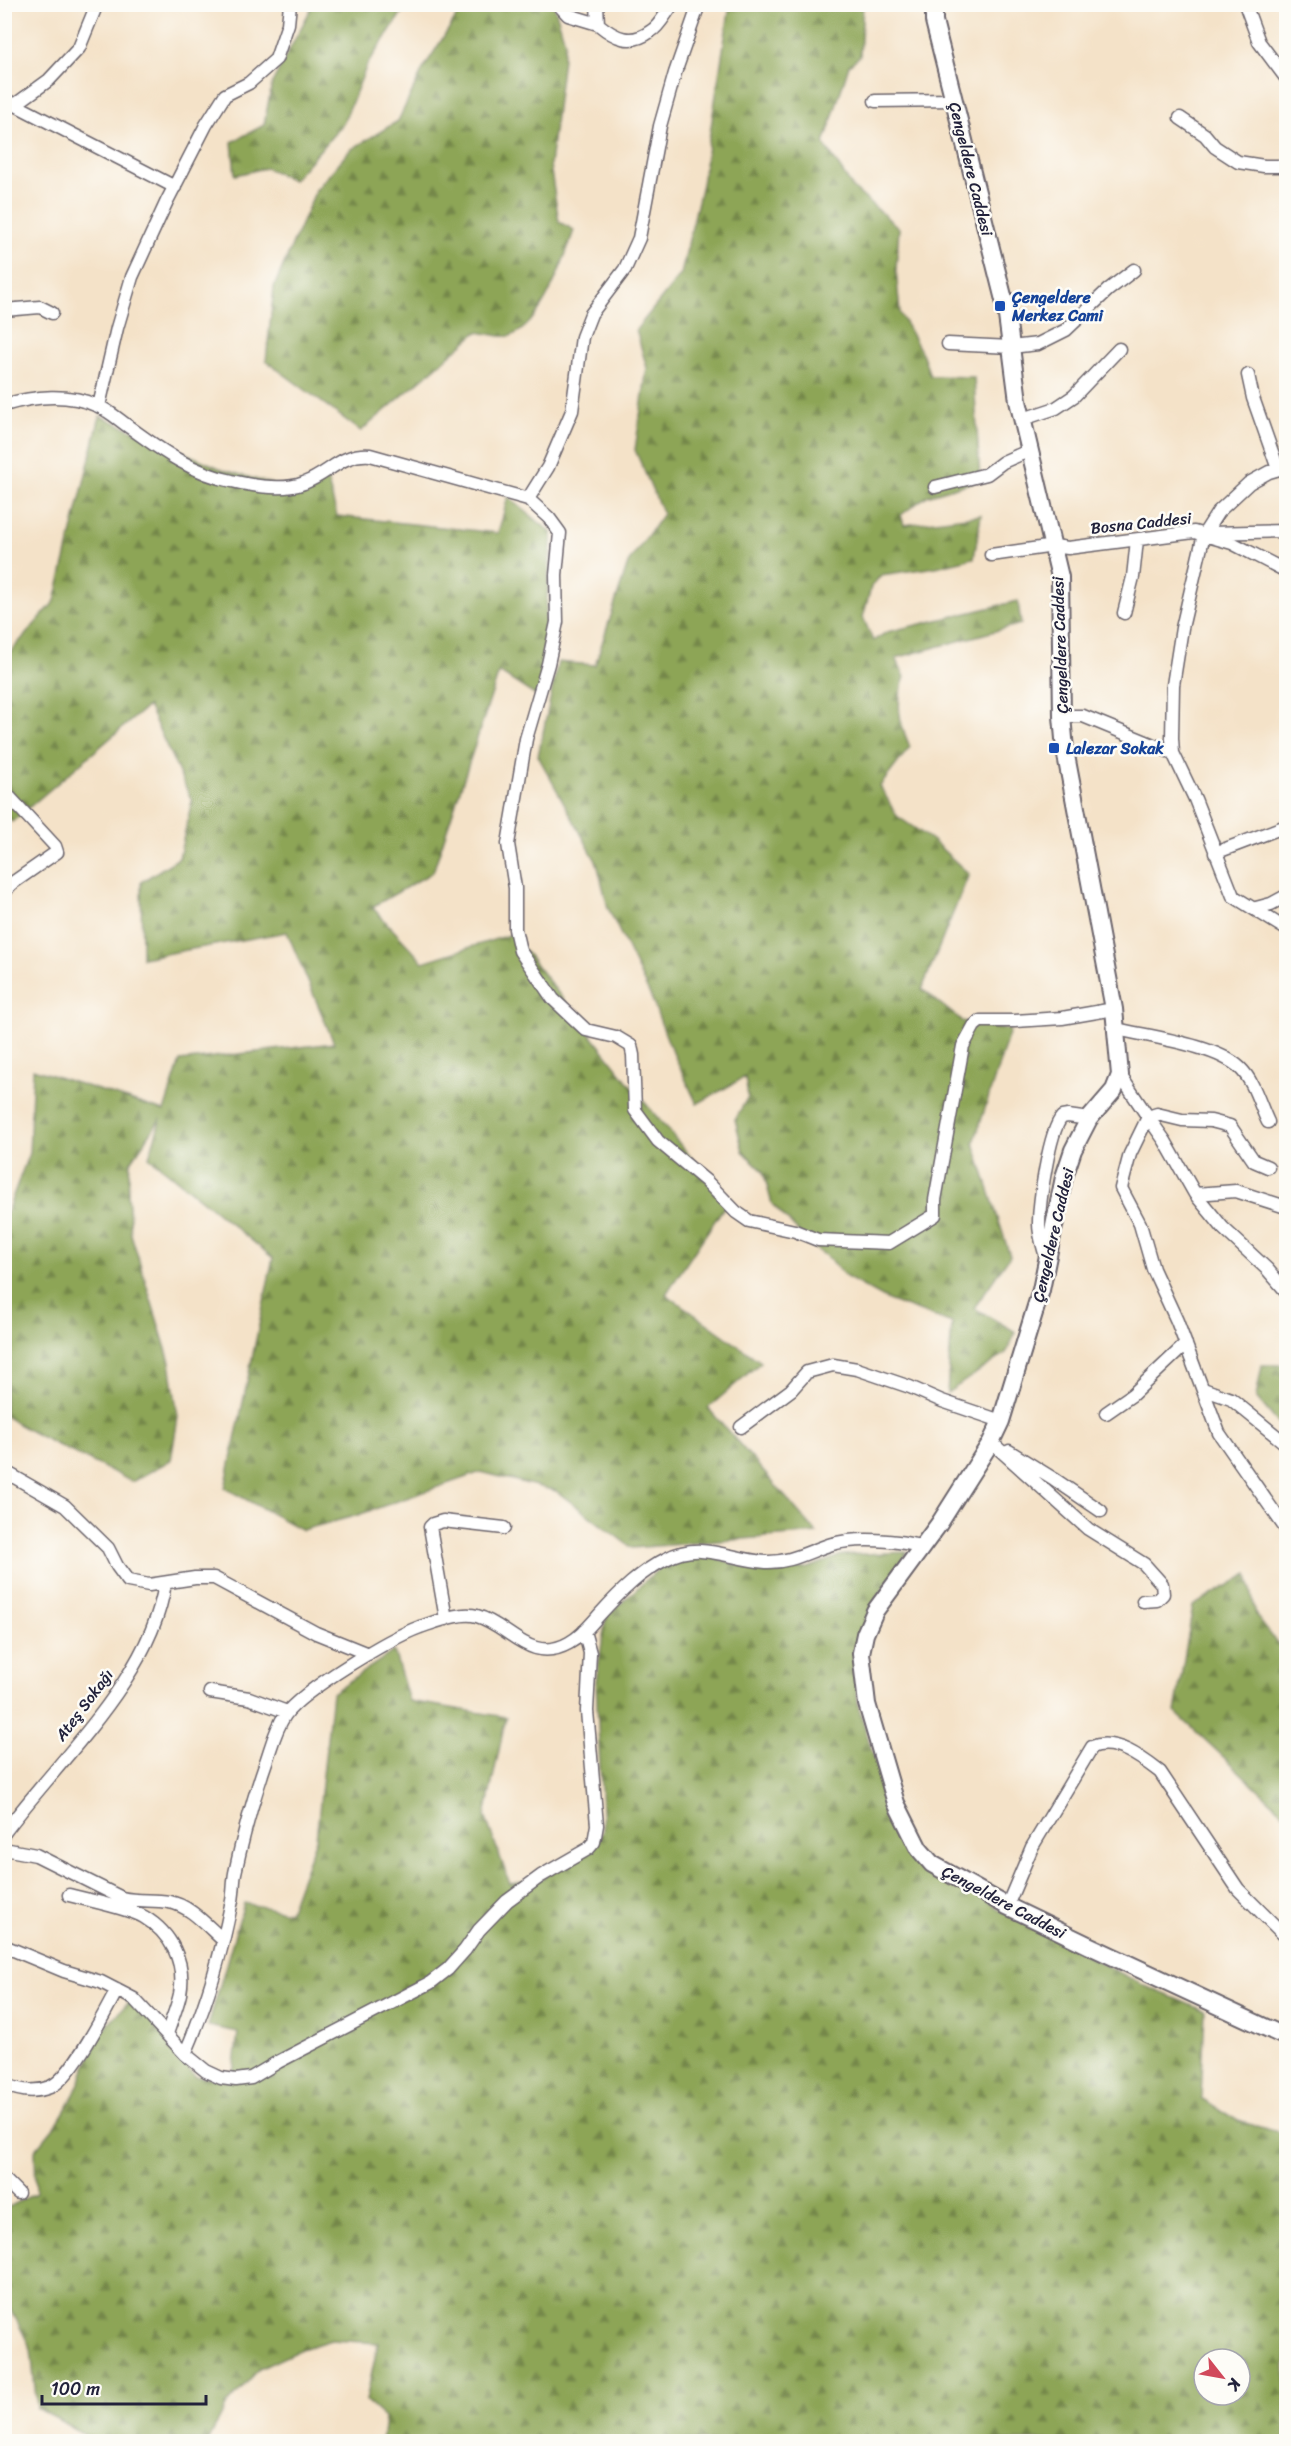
<svg xmlns="http://www.w3.org/2000/svg" width="1291" height="2446" viewBox="0 0 1291 2446" font-family="Sriracha,sans-serif">
	<defs>
		<pattern id="forest-firs" width="22" height="20" patternUnits="userSpaceOnUse" patternTransform="scale(1.5)"><rect width="22" height="20" fill="#8da556"/><path d="M5 1l3.5 6h-7zM16 11l3.5 6h-7z" fill="#738648"/></pattern>
	</defs>
	<rect width="100%" height="100%" fill="#fdfcf7"/>
	<filter id="ink" filterUnits="userSpaceOnUse"><feTurbulence type="fractalNoise" baseFrequency=".0167" numOctaves="2"/><feDisplacementMap in="SourceGraphic" scale="12" xChannelSelector="R" yChannelSelector="G"/><feConvolveMatrix kernelMatrix="1 2 1 2 8 2 1 2 1" color-interpolation-filters="sRGB"/></filter>
	<filter id="wash" filterUnits="userSpaceOnUse"><feTurbulence type="fractalNoise" baseFrequency=".008" numOctaves="4" result="noise"/><feDisplacementMap in="SourceGraphic" scale="24" xChannelSelector="R" yChannelSelector="G"/><feGaussianBlur stdDeviation="1.35" result="paint"/><feColorMatrix in="noise" values="0 0 0 0 0 0 0 0 0 0 0 0 0 0 0 0 0 1.4 0 .05"/><feComposite in="paint" operator="in"/></filter>
	<g filter="url(#wash)">
		<rect width="100%" height="100%" fill="#f4e2c8"/>
		<path fill="url(#forest-firs)" stroke="#586448" stroke-width="1.5" fill-rule="evenodd" d="M550 4 555 8 565 42 550 165 559 222 574 230C564 260 542 326 510 336 501 338 486 333 477 332L361 431 266 361 274 287 316 190 350 150 398 121 423 69 464 5Z
			M313 5H407L367 65 343 124 293 180 266 168 235 175 232 142 264 125 272 83Z
			M730 5H863L860 56 849 65 824 144 853 188 899 228 896 269 900 313 923 355 930 376 974 377 980 480 927 496 901 515 904 525 981 515 974 558 936 567 881 575 871 587 863 617 873 641 887 632 1018 601 1021 624 896 658 905 677C895 703 899 722 910 747L880 786 897 816 932 840 969 874 922 989 962 1021 1010 1030 974 1143 1010 1256 974 1308 1016 1332 1006 1353 947 1393 952 1323 888 1300 846 1277 826 1256 813 1247 772 1204 763 1171 743 1151 735 1119 748 1097 745 1077 697 1104 669 1044 651 997 608 908 597 863 538 756 558 662 595 665 628 563 663 514 635 450 647 368 636 330 681 274 702 184Z
			M100 416 224 470 289 489 326 475 337 516 498 533 508 497 552 533 539 698 499 672 433 872 372 907 423 962 512 934 635 1091 728 1201 666 1294 761 1362 708 1408 817 1533 632 1548 556 1491 481 1472 355 1516 302 1530 225 1488 273 1258 149 1157 161 1118 130 1163 128 1193 131 1234 170 1362 178 1417 171 1460 132 1482C90 1459 45 1442 5 1416L4 1220 29 1153 33 1069 164 1111 180 1061 334 1043 287 932 142 958 141 882 179 858 192 801 148 706 12 822 5 813V658L55 601Z
			M1262 1365H1286V1425L1278 1423 1256 1397Z
			M907 1552 874 1602 854 1650 858 1705 888 1803 911 1850 1002 1911 1145 1986 1205 2011 1201 2098 1238 2121 1286 2134V2441H382L385 2418 366 2401 378 2343 331 2340 302 2349 259 2369 226 2406 208 2441H89L91 2438 37 2408 31 2349 5 2297V2209L36 2193 35 2150 58 2122 72 2099 101 2033 133 1997 195 2076 232 2081 238 2032 208 2026 244 1903 289 1912 316 1839 332 1693 394 1651 409 1701 506 1717 485 1816 510 1884 541 1879 593 1845 603 1831 596 1681 606 1617 667 1561 703 1554 760 1572 808 1568 842 1555ZM1204 2359H1240V2395H1204Z
			M1248 1574 1256 1616 1282 1649 1286 1648V1815L1175 1712 1193 1606Z"/>
	</g>
	<g filter="url(#ink)">
		<g fill="none" stroke-linecap="round" stroke-linejoin="round">
			<defs>
				<path id="minor" d="M558 4 568 15 598 24
					M597 4 598 24C615 38 631 46 651 31 660 26 666 12 673 4
					M1245 4 1259 42 1286 78
					M4 99 175 187
					M875 101 954 100
					M16 104 49 80 79 48 97 4
					M1180 118 1205 135 1215 147 1238 162 1264 166H1286
					M4 310 40 307 52 313
					M948 344 1011 347 1038 344 1066 330 1108 290 1134 270
					M1248 375 1253 398 1278 469
					M4 405C34 396 69 393 98 406 110 411 121 422 132 429 162 451 195 474 232 481 253 486 284 491 304 483 329 474 341 453 370 455L528 499 549 518 560 533 556 575 557 622 548 664 526 739 508 844 515 888V929L520 951 553 999 586 1030 616 1037 631 1046 633 1055 635 1110 658 1141 706 1181 736 1212 749 1221 795 1231 818 1240 889 1243 935 1215V1200L963 1046 974 1026 980 1021H1015L1062 1018 1114 1009
					M99 406 117 328 132 277 167 201 206 125 225 95 249 83 276 59 288 24 290 4
					M1023 419 1056 408 1074 396 1119 349
					M1286 467 1269 472 1249 483 1218 512 1204 534 1182 628 1173 685 1172 738 1173 753 1195 799 1233 896 1286 929
					M935 487 987 474 1003 462 1030 450
					M528 499 548 467 572 411 582 337 591 314 625 269 639 238 660 126 675 73 698 7 696 4
					M1211 533 1286 531
					M991 555 1054 546 1068 548 1194 532 1232 543 1286 571
					M1124 613 1133 577 1137 540
					M1062 716H1083L1173 753
					M4 791 55 846 57 852 11 884 4 893
					M1215 853 1286 826
					M1256 908 1271 904 1284 897
					M1117 1029C1150 1037 1216 1045 1240 1068 1254 1081 1260 1106 1268 1122
					M1120 1075 1148 1117 1130 1154 1121 1188 1140 1224 1153 1269 1177 1321 1219 1433 1286 1529
					M1268 1167 1254 1161 1230 1126 1211 1121 1182 1120 1157 1114 1148 1117 1165 1141 1195 1194 1236 1191 1286 1207
					M1195 1194 1223 1228 1267 1269 1286 1291
					M1046 1257C1043 1246 1039 1235 1039 1224 1039 1203 1049 1131 1062 1117L1068 1116 1089 1119
					M1203 1389 1231 1399 1286 1444
					M1106 1413 1132 1395 1186 1344
					M741 1427 791 1390 807 1372 833 1365 857 1369 910 1387 942 1401 1001 1421
					M991 1442 1088 1529 1144 1564 1162 1584 1163 1594 1157 1600 1143 1601
					M1009 1451 1054 1479 1101 1511
					M4 1471 65 1506 108 1548 117 1566 128 1581 149 1585 195 1578H214L316 1633 368 1654
					M446 1619 430 1527 433 1524 443 1521 504 1528
					M210 1692 249 1698 287 1712
					M4 1833C59 1759 152 1676 165 1583
					M4 1849 36 1855 122 1898C138 1902 153 1899 169 1902 190 1905 208 1927 223 1940
					M69 1895C87 1900 129 1908 144 1917 171 1933 186 1962 180 1994 177 2008 171 2021 167 2034
					M1007 1906 1032 1847 1092 1747C1115 1737 1143 1759 1160 1772L1238 1889 1286 1937
					M4 1946 64 1971 101 1982 134 1999 185 2054 206 2071 221 2078 236 2080 251 2078 278 2062 430 1983 448 1969 465 1950 479 1930 507 1901 541 1876 588 1849 594 1842 597 1825 587 1711 590 1653 584 1631
					M185 2054C206 2006 221 1956 231 1905 234 1895 233 1884 235 1873 243 1835 254 1796 267 1759 272 1744 276 1728 285 1715 303 1690 390 1638 420 1627 436 1622 461 1611 477 1616 509 1625 530 1665 569 1643 582 1636 591 1624 600 1614 620 1592 640 1572 666 1559 702 1540 730 1560 766 1562 791 1563 809 1551 832 1544 857 1537 899 1540 923 1547
					M4 2084C19 2091 35 2093 50 2087 72 2078 105 2012 117 1990
					M4 2179 18 2193"/>
				<path id="secondary" d="M934 4V21L1006 308 1018 401 1060 577 1062 716 1065 750 1114 1009 1120 1075 1114 1090 1089 1119 1073 1150 1064 1177 1041 1290 1001 1421 991 1442 939 1524 875 1611 865 1634 861 1653 867 1704 896 1803 919 1849 932 1864 1007 1906 1090 1946 1286 2037"/>
			</defs>
			<use href="#minor" stroke="#6c656c" stroke-width="15"/>
			<use href="#secondary" stroke="#6c656c" stroke-width="20"/>
			<use href="#minor" stroke="#fff" stroke-width="12"/>
			<use href="#secondary" stroke="#fff" stroke-width="16"/>
		</g>
	</g>
	<g fill="#1a4fb4" stroke="#fdfcf7" stroke-width="2">
		<rect x="994" y="300" width="12" height="12" rx="3"/>
		<rect x="1048" y="742" width="12" height="12" rx="3"/>
	</g>
	<g text-anchor="middle" dominant-baseline="central" stroke-width="5" stroke-linejoin="round" paint-order="stroke">
		<g font-size="16" fill="#22223b" stroke="#fdfcf7">
			<text transform="translate(971 169) rotate(76)">Çengeldere Caddesi</text>
			<text transform="translate(1141 523) rotate(-6)">Bosna Caddesi</text>
			<text transform="translate(1060 645) rotate(-92)">Çengeldere Caddesi</text>
			<text transform="translate(1053 1235) rotate(-77)">Çengeldere Caddesi</text>
			<text transform="translate(84 1705) rotate(-53)">Ateş Sokağı</text>
			<text transform="translate(1004 1902) rotate(28)">Çengeldere Caddesi</text>
		</g>
		<g font-size="16" font-weight="bold" fill="#164399" stroke="#fdfcf7" text-anchor="start">
			<text x="1012" y="297">Çengeldere<tspan x="1012" dy="18">Merkez Cami</tspan></text>
			<text x="1066" y="748">Lalezar Sokak</text>
		</g>
	</g>
	<rect width="1291" height="2446" fill="none" stroke="#fdfcf7" stroke-width="24"/>
	<g transform="translate(1222 2377) rotate(121)"><circle r="28" fill="#fdfcf7" stroke="#a5a5ac" stroke-width="1.5"/>
	<path d="M0-4.5L10 22L0 15L-10 22Z" fill="#d1495b"/>
	<text y="-9" font-size="16" font-weight="bold" text-anchor="middle" fill="#22223b">K</text>
	</g>
	<path d="M42 2395v9h164v-9" fill="none" stroke="#22223b" stroke-width="3"/>
	<text x="51" y="2395" font-size="18" fill="#22223b" stroke="#fdfcf7" stroke-width="4.5" paint-order="stroke">100 m</text>
</svg>
